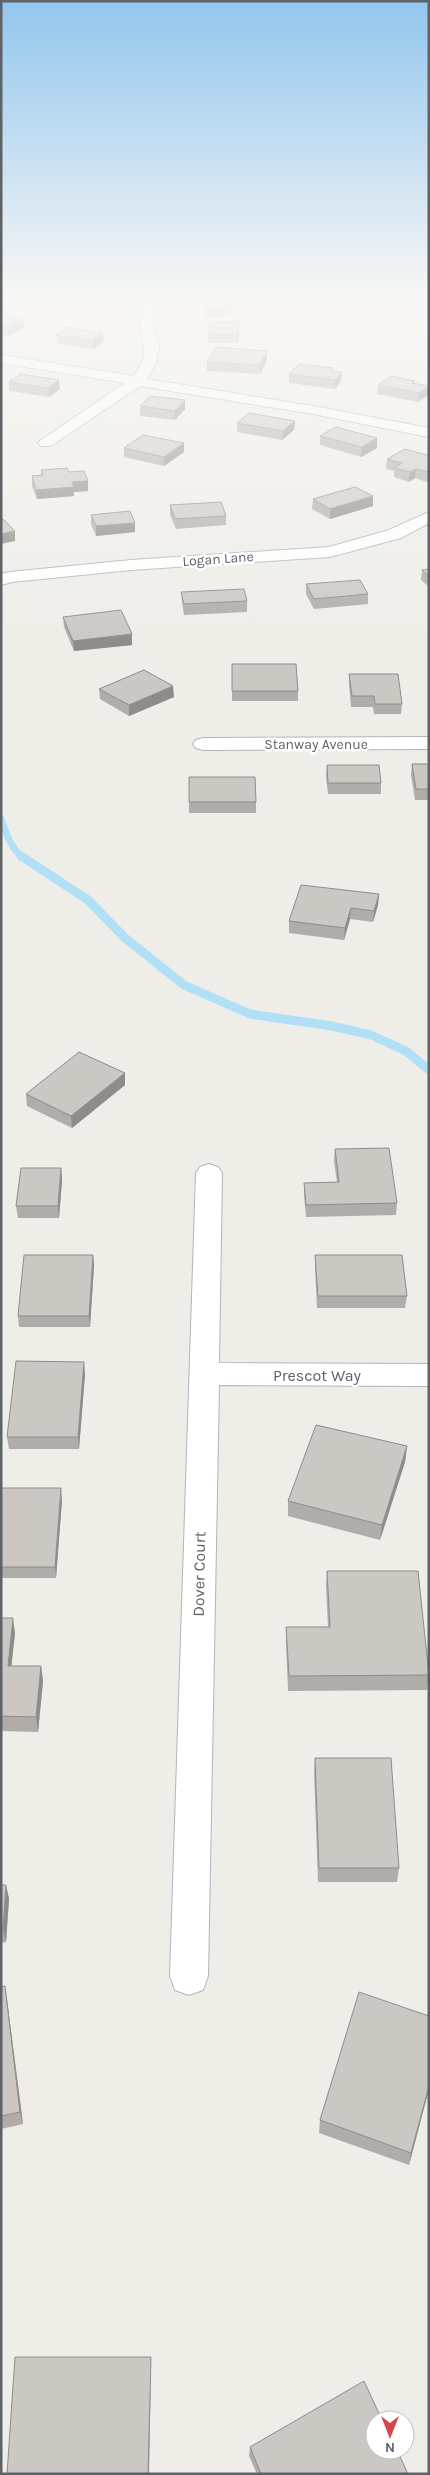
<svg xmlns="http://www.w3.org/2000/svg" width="430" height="2475" viewBox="0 0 430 2475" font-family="Karla,sans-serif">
	<rect width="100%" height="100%" fill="#efede8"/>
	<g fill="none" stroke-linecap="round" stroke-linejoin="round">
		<path stroke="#b1e0f6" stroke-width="7" d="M1 819C6 833 11 848 22 857"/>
		<path stroke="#b1e0f6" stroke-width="9" d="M21 856 88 900 125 938 184 985 250 1014 332 1026 371 1035 406 1051 429 1070"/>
		<defs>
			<path id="street" d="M148 297H160L153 322 159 348 156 363 147 379 313 406 429 428V437L313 414 140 386 51 446H41L38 443 41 440 125 383 1 363V355L134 376C151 349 142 351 140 324 139 316 145 305 148 297Z
				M429 512V523L401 538 330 557 131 570 12 582 1 585V574L10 572 131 560 329 547 389 530Z
				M429 737V749L203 750 196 748 193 744 196 740 203 738Z
				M209 1164 218 1167 222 1173 219 1363 429 1364V1386L219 1385 208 1976 203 1990 189 1995 175 1990 170 1976 196 1173 200 1167Z"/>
		</defs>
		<use href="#street" stroke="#b2b5b8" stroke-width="2"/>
		<use href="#street" fill="#fff" fill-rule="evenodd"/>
	</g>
	<path fill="#afaca9" d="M69 297H106L103 306 77 305V301H70Z
		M205 297H230V315H225V318H205Z
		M1 315 23 319 24 328 8 336 1 335Z
		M239 331 238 343H208V334Z
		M56 335 104 342 93 349 57 343Z
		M267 360 260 374 207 371V362Z
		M333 371 341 381 335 389 289 383V374Z
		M9 382 60 389 49 397 9 391Z
		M378 385 428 395 418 402 377 394Z
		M185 400V409L175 420 140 416V406Z
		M295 421 294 430 282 440 237 432V423Z
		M320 436 377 438V448L361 457 320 445Z
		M124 448 184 452 164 466 124 457Z
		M427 455 429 481 427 482 415 478 409 482 394 477V471L386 469 387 459Z
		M41 470 69 472 88 491 74 492V496L37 499 32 486V476L41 475Z
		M313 499 373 506 330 519 312 509Z
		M170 505 226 516V525L176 529 170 515Z
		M91 515 135 523V532L96 536 91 524Z
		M429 569V587L421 580 422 570Z
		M306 584 368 594V604L314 609 306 594Z
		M181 592 247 601V612L184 615 182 602Z
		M63 617 132 634V645L74 651 64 627Z
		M232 664 298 691V701H232Z
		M349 674 402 704 401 714H374L373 707H351L349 684Z
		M99 689 174 697 129 716 100 699Z
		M412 764H429V800H415L411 775Z
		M327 765 381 783V794H328L326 776Z
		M189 777 256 802V813H189Z
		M379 894 378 905 373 922 350 919 344 940 289 933V921Z
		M125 1085 72 1128 27 1106 26 1094Z
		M335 1149 397 1203 396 1215 306 1217 304 1195V1183L337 1182 334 1161Z
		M61 1168 62 1180 59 1218H18L16 1206Z
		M93 1255 94 1266 90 1327H19L18 1316Z
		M315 1255 407 1296 405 1308H317L315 1267Z
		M85 1374 79 1449H9L7 1437Z
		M407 1446 405 1462 380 1540 288 1516V1501Z
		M1 1488 62 1500 56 1578H1Z
		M327 1571 429 1675 427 1690 288 1691 286 1642V1627H328L326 1586Z
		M1 1618 15 1633 11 1666H41L43 1681 38 1732 1 1731Z
		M315 1758 399 1868 397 1882H318L314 1772Z
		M1 1885H6L9 1899 6 1942 1 1943Z
		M1 1987 7 2000 23 2124 1 2129Z
		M429 2016V2089L409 2165 319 2133 320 2120Z
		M250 2447 408 2474H257L249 2456Z"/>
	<path fill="#8e8c89" d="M102 297H106L103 306Z
		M23 319 24 328 8 336V328Z
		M239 322V331L238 343V335Z
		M103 333 104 342 93 349V340Z
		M267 351V360L260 374V365Z
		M342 372 341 381 335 389V380Z
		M59 380 60 389 49 397 48 388Z
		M429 386 428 395 418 402 419 393Z
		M185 400V409L175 420V411Z
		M295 421 294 430 282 440 283 431Z
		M377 438V448L361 457 362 447Z
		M184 443V452L164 466V457Z
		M416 469 415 478 409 482 410 472Z
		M428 472H429V481L427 482Z
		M88 481V491L74 492V496L37 499 36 490 72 482Z
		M373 496V506L330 519V509Z
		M135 523V532L96 536V526Z
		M15 531V541L1 544V534Z
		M132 634V645L74 651 73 641Z
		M173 686 174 697 129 716V705Z
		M379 894 378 905 373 922 374 911Z
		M351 908 350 919 344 940 345 928Z
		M125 1073V1085L72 1128 71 1116Z
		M61 1168 62 1180 59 1218 58 1206Z
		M93 1255 94 1266 90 1327 89 1316Z
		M84 1362 85 1374 79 1449 78 1437Z
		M407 1446 405 1462 380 1540 382 1525Z
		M61 1488 62 1500 56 1578 55 1567Z
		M13 1618 15 1633 10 1680 8 1666Z
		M41 1666 43 1681 38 1732 36 1717Z
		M6 1885 9 1899 6 1942 3 1929Z
		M5 1986 7 2000 23 2124 20 2112Z
		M429 2086V2089L409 2165 411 2153Z
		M151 2357V2367L149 2474H148Z"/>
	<path fill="#cbc8c4" stroke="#8e8c89" d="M205 297H230V307H225V310H205Z
		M1 315 23 319 8 328 1 327Z
		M210 322H239L238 335 208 334Z
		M67 327 103 333 93 340 56 335Z
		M216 347 267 351 260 365 207 362Z
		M299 364 333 368 331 371 342 372 335 380 289 374Z
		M20 374 59 380 48 388 9 382Z
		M391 376 415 381 412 383 429 386 419 393 378 385Z
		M150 396 185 400 175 411 140 406Z
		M249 413 295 421 283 431 237 423Z
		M336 427 377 438 362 447 320 436Z
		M143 435 184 443 164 457 124 448Z
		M405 449 427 455 429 454V472H428L416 469 410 472 394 468 402 463 387 459Z
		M67 468 69 472 84 471 88 481 72 482 74 487 36 490 32 476 43 475 41 470Z
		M355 487 373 496 330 509 313 499Z
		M221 502 226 516 175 519 170 505Z
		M130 511 135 523 96 526 91 515Z
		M1 519H3L15 531 1 534Z
		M429 569V576L422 570Z
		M360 580 368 594 314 599 306 584Z
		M244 589 247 601 184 604 181 592Z
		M121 610 132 634 73 641 63 617Z
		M232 664H296L298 691H232Z
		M144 670 173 686 129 705 99 689Z
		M349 674H398L402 704H375L374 696H352Z
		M412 764H429V789H416Z
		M327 765H379L381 783H328Z
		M189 777H255L256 802H189Z
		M301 885 379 894 374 911 351 908 345 928 289 921Z
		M79 1052 125 1073 71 1116 26 1094Z
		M389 1148 397 1203 306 1205 304 1183 339 1182 335 1149Z
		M21 1168H61L58 1206H16Z
		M24 1255H93L89 1316H18Z
		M315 1255H402L407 1296H318Z
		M16 1361 84 1362 78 1437H7Z
		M316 1425 407 1446 382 1525 288 1501Z
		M1 1488H61L55 1567H1Z
		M327 1571H418L429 1675 289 1676 286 1627H330Z
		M1 1618H13L8 1666H41L36 1717 1 1716Z
		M315 1758H391L399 1868H319Z
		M1 1885H6L3 1929H1Z
		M5 1986 20 2112 1 2116V1987Z
		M359 1992 429 2016V2086L411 2153 320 2120Z
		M15 2357H151L148 2474H7Z
		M364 2381 382 2420H375V2450H397L408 2474H261L250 2447Z"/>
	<linearGradient id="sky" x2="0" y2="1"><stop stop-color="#92c6ee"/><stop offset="0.46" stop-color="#f8f7f5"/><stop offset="1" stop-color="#f8f7f5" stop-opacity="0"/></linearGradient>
	<rect width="430" height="644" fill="url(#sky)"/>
	<g text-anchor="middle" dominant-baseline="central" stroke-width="5" stroke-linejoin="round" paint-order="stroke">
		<g font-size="14" fill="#5f6366" stroke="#fff">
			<text transform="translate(218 559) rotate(-4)">Logan Lane</text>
			<text x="316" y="744">Stanway Avenue</text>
		</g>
		<g font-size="16" fill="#5f6366" stroke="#fff">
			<text x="317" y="1375">Prescot Way</text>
			<text transform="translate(199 1574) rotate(-89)">Dover Court</text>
		</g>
	</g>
	<rect width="430" height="2475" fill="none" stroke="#5f6366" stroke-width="5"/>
	<g transform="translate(390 2435) rotate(180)"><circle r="24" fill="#ffffff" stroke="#bfc1c2"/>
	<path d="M0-4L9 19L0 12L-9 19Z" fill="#d7464b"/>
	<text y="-8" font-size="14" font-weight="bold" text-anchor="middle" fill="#5f6366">N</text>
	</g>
</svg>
